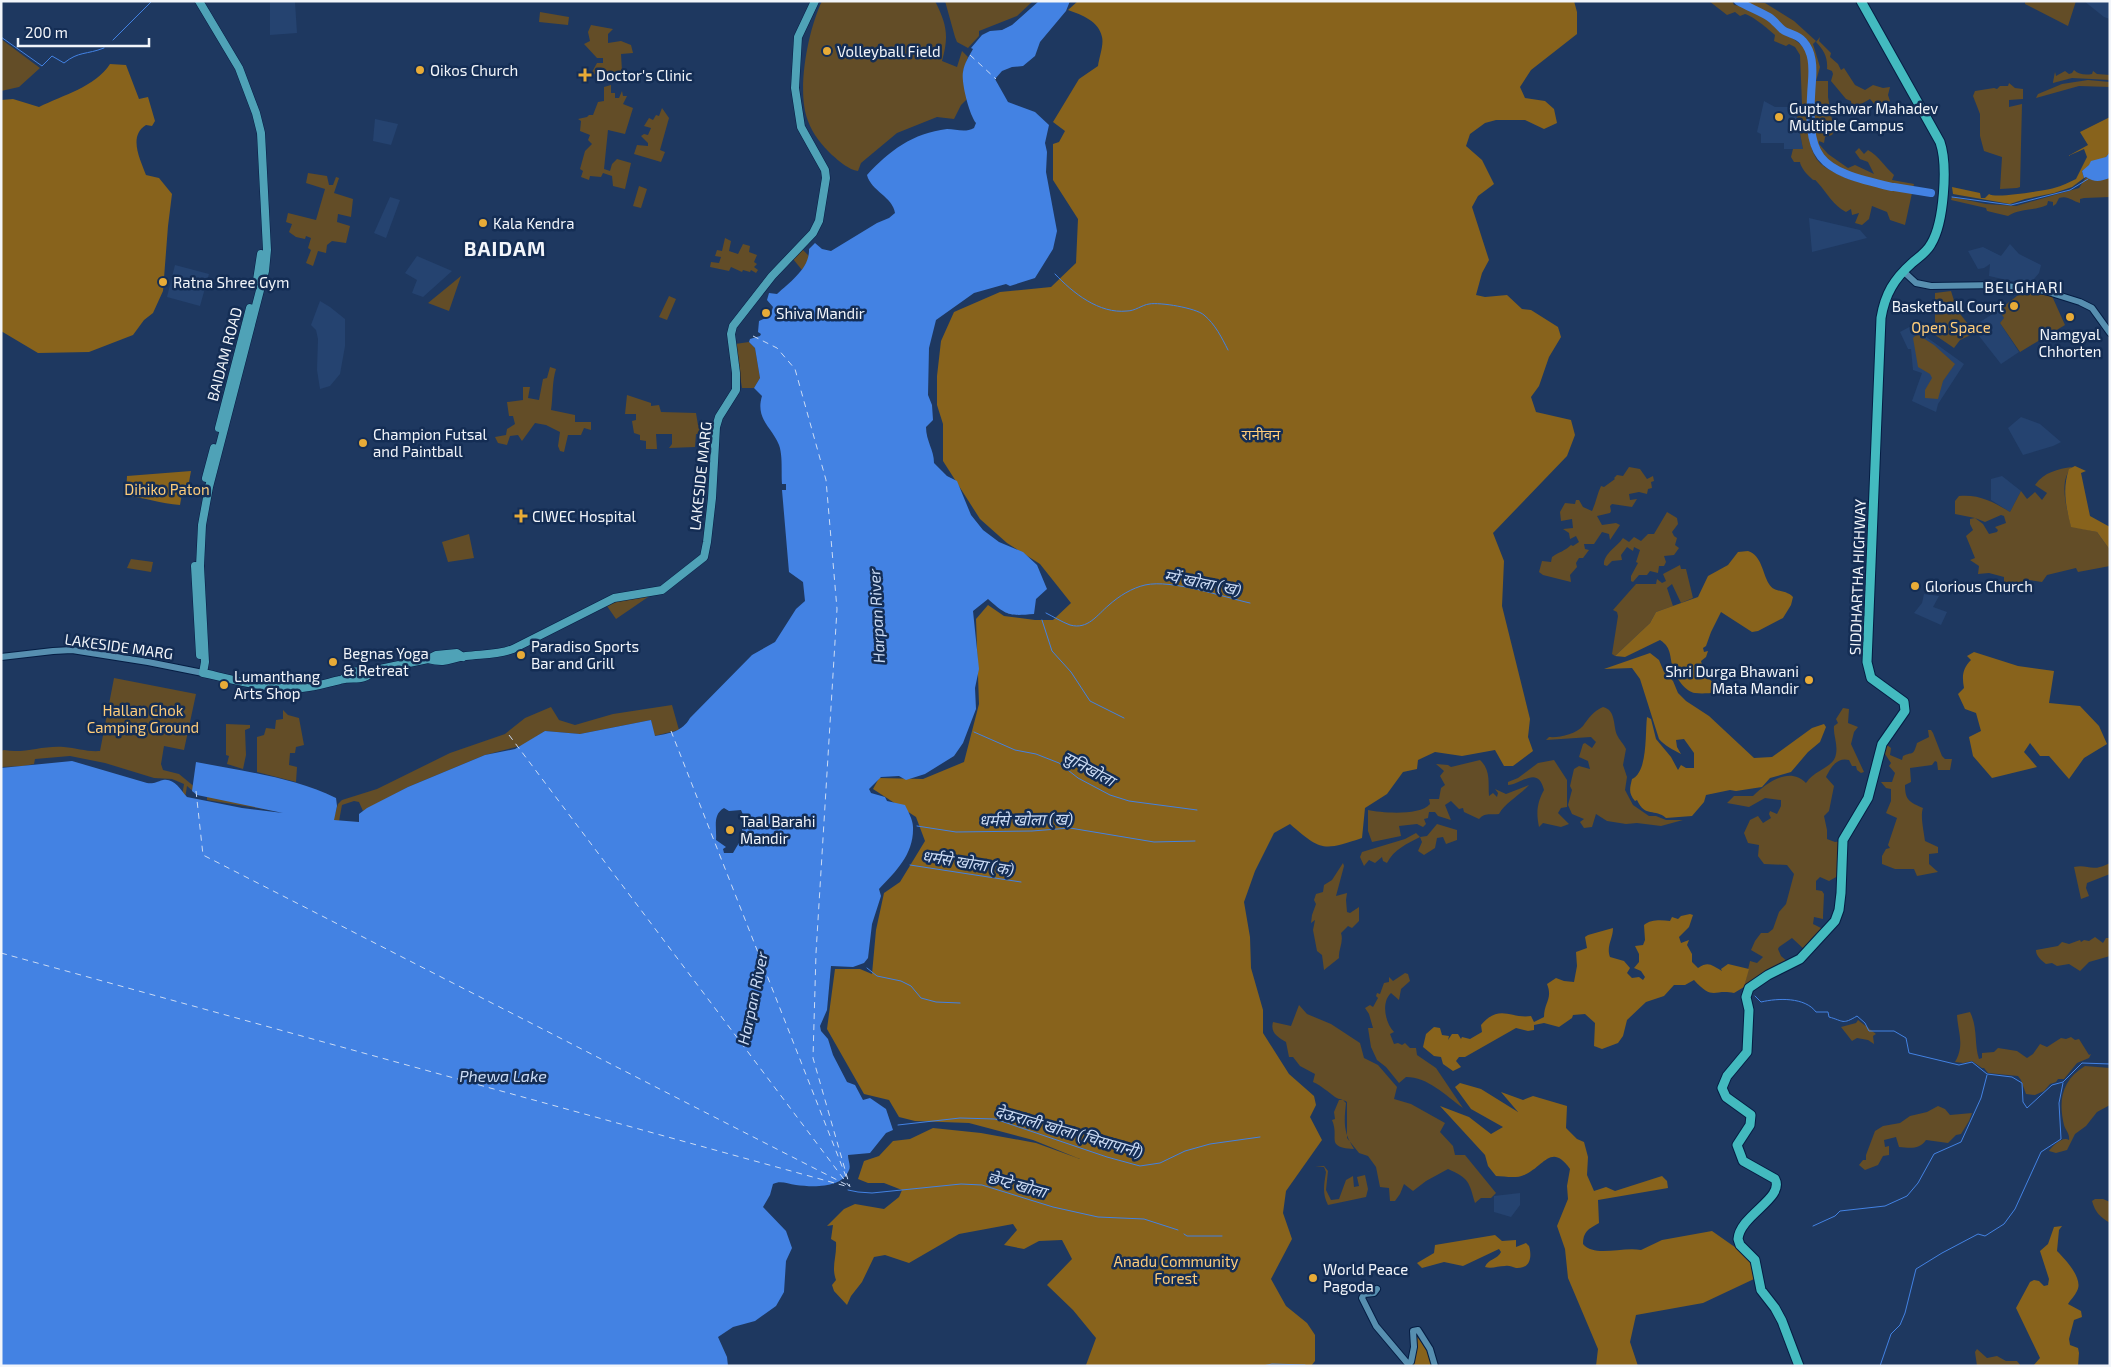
<svg xmlns="http://www.w3.org/2000/svg" width="2111" height="1367" viewBox="0 0 2111 1367" font-family="'Exo 2','Noto Sans Devanagari',sans-serif">
	<rect width="100%" height="100%" fill="#1e3860"/>
	<path fill="#254370" d="M2084 1H2110V19L2104 17Z
		M270 2H295L297 33 270 35Z
		M1764 101 1775 107H1795L1803 149H1784V143H1761V134L1757 132Z
		M375 119 398 124 391 145 373 141Z
		M390 197 400 200 386 238 374 233Z
		M1809 218 1860 230 1867 238 1812 252Z
		M2010 244 2019 254 2041 265 2039 273 2029 285 1989 276 1990 264 1984 268 1978 269 1968 251 1983 247 2001 256Z
		M417 256 452 271 423 297 412 293 417 280 405 273Z
		M175 265 209 274 200 306 167 297Z
		M320 301 330 307 345 319V346L340 374 330 386 320 389 317 370 318 339 316 330 311 325Z
		M1999 310 2005 319 2000 323 2019 352 2001 364 1972 327Z
		M1915 324 1925 336 1964 364 1938 404 1936 412 1912 401 1922 373 1913 370 1911 349H1908L1900 332Z
		M2021 417 2040 424 2061 442 2053 446 2023 455 2008 428Z
		M2002 476 2021 491 2010 512 1991 500V479Z
		M1924 594 1939 596 1933 607 1947 612 1941 625 1914 613 1922 603Z
		M1520 1193V1205L1511 1217 1494 1212V1196Z"/>
	<path fill="#634d27" fill-rule="evenodd" d="M822 1H935C947 25 949 36 942 61L957 67 962 51 968 57 963 71 968 98 961 105 954 119 937 117 897 133 861 163 858 171C849 170 839 161 832 155 822 145 813 135 808 121 796 91 808 30 822 1Z
		M945 1H1033L1017 16 979 31V36L968 48 957 42 955 37Z
		M1709 1H1732L1734 5C1747 6 1757 14 1770 18 1780 36 1802 38 1810 58 1813 67 1809 79 1809 88 1807 107 1805 149 1820 163 1826 169 1845 178 1854 181L1855 176 1848 171 1835 169 1832 164 1823 159 1818 153C1819 147 1813 142 1812 135 1808 117 1811 94 1812 75L1815 71C1813 62 1810 43 1803 37 1792 29 1786 32 1776 19L1775 21 1762 10 1743 1 1765 3 1794 21 1816 41 1813 44 1820 67 1816 81H1828V97L1834 131 1832 135 1825 137 1824 143 1819 141V144L1828 154 1848 168 1855 165 1874 174 1868 162 1860 159 1855 152 1859 148 1864 154 1868 150C1879 156 1884 166 1894 175L1892 180 1914 184 1905 225 1890 220 1887 212 1872 206 1869 219 1862 225 1855 223 1859 213 1852 215 1851 209 1846 212C1833 205 1827 193 1818 183 1813 177 1816 183 1811 178 1807 175 1800 166 1800 162H1794L1791 157 1793 149H1803L1795 107 1802 104 1800 55 1795 47 1789 44 1786 46 1774 41 1775 35C1768 29 1753 16 1745 14L1740 16 1735 12 1727 15Z
		M2025 1H2076L2068 26 2025 4Z
		M540 12 569 17 568 25 539 22Z
		M591 25 613 29 608 34V43L621 41 631 45 633 53 621 54 622 71 619 78 600 79 592 72 597 63H603V58H597L584 44 590 41 588 32Z
		M1820 37 1819 41 1831 53 1830 57 1838 64 1841 70 1844 68 1855 85 1865 90 1873 85 1883 88 1890 87 1888 95 1890 101 1881 106 1875 105 1870 99 1854 108 1852 106 1851 101 1846 99 1831 81 1833 74 1832 71 1827 69C1828 58 1824 50 1816 42Z
		M1 39 40 68 19 87 1 91Z
		M2074 70C2079 75 2086 75 2092 74L2093 71 2097 74 2110 75V80L2072 78 2053 83V82L2055 72 2056 76 2065 71 2069 74 2072 73Z
		M2088 80 2110 82V87L2079 86 2036 98 2038 94 2062 84Z
		M2009 83 2015 88 2023 89V99L2009 100V107L2022 104 2020 187 2017 188 2000 189 2002 157 1984 151 1980 136V114L1973 96 1975 91 1994 88 1997 89 2000 86H2008Z
		M611 85V93H615V98H619L622 91 623 96H627L623 104 633 108 625 134 608 130 604 169 610 171 612 164 617 159 631 163 625 189 613 186 612 176 603 173 601 177 590 176 589 180 581 177 583 171 580 169 585 151 592 144 588 140 590 135 580 131 581 121 578 119 587 117 589 115H593L598 102 604 101V87Z
		M662 108 669 118 660 150 665 152 661 162 634 154 637 145 648 146V143L641 136 644 134 648 135 651 128 644 126 649 118 653 120 656 115 659 116Z
		M308 173 327 176 329 185H333L336 177 339 178 334 193 353 199 351 217 338 214 337 222 350 226 346 243 332 241 327 245 326 253 318 251 313 266 306 263 311 250 308 248 311 238 306 236 305 239 296 237 289 232 292 224 286 222 288 213 316 220 325 189 306 183Z
		M2086 177 2110 178V197L2084 198 2080 199V203C2072 201 2068 195 2059 198L2056 204 2053 206V202L2048 201 2047 205C2035 211 2020 208 2008 216L1987 211 1986 208 1951 200 1952 197 1986 204 2016 206 2079 188Z
		M639 186 647 189 641 208 633 206Z
		M725 238 731 241 729 251 738 254 743 244 750 246 749 252 757 255 754 262 757 264 754 267 758 270 756 273 751 270 750 272 743 270 742 272 731 267 729 271 710 267 711 262 719 263 721 257 715 256 717 250 722 251Z
		M802 249 810 257 802 270 793 259Z
		M461 276 449 311 428 303Z
		M1951 291 1957 310 1975 333 1960 340 1954 348 1935 335V293Z
		M2022 292 2052 296 2065 325 2020 352 2000 323 2004 318 1999 310Z
		M669 296 676 299 667 320 659 317Z
		M1917 334 1934 345 1955 364 1943 381 1938 399 1925 398V390L1932 378 1930 374 1918 367 1913 338Z
		M749 342 755 348 760 378 754 388H742L735 344Z
		M550 367 556 369C552 381 553 396 551 410L575 415V422H591V430L584 428 581 435H568L564 452 560 451 558 446 560 432 546 425 535 423 522 441 518 435 510 436 507 445 498 443 495 437 506 435 507 429 515 424 513 416H509L507 402 523 400V387H530L528 398 539 400 543 379 547 378Z
		M627 395 651 403V406L659 405 661 412 696 413 698 425 708 426V428L704 430V434H696L695 447 669 448 672 444V434H656L657 449H646V441L640 440V435L634 433 632 421 636 420V414H625Z
		M1629 467 1640 469 1647 479 1653 476 1654 481 1651 482 1652 488 1648 489 1647 494 1639 492 1629 494 1630 500 1637 499 1632 507 1612 504 1610 506 1611 511 1610 513 1597 516 1602 525 1616 523 1620 525 1610 540 1609 534 1602 532 1594 544H1584L1585 549 1589 550 1583 558H1579L1576 563 1577 567 1570 575 1571 582 1543 575 1539 572 1542 561 1551 562 1552 557C1559 552 1565 551 1571 545L1573 546 1579 542 1576 536 1570 539 1569 533 1563 529 1573 528 1572 519 1561 521 1560 512 1565 503 1575 504 1576 500H1579L1583 507 1592 511C1596 503 1597 494 1601 486L1604 487 1615 479 1614 478 1617 475 1623 476Z
		M2072 467C2058 481 2067 509 2071 526L2097 532 2110 550V566L2078 572 2076 568 2047 575 2042 582 2029 580 2010 586 2004 584V577L1989 573 1978 574 1979 566 1970 560 1975 558 1966 536 1973 530 1970 524V519L1975 518 1955 514V501L1959 496C1979 494 1994 502 2010 512L2021 491 2027 499 2035 492 2042 500 2047 493 2035 485C2044 472 2058 469 2072 467ZM2001 515 2004 516 2006 523 1995 527 1998 530 1997 532 1989 534 1983 524 1975 518 1985 522Z
		M1667 512 1677 518 1678 524 1672 532 1674 536 1677 538 1675 545 1679 548 1674 555 1664 556 1666 562 1664 566H1659L1658 573 1650 571 1647 575H1639L1633 582 1631 581V576L1638 563 1636 562 1640 550 1634 547 1633 551 1627 547 1621 555 1622 560 1612 561 1607 566 1604 565C1603 554 1617 547 1623 538L1629 542 1634 537 1641 541 1648 534H1654Z
		M469 534 474 558 448 562 442 542Z
		M131 559 153 562 151 572 127 568Z
		M1680 565 1681 569H1686L1693 598 1681 603 1672 584 1667 588 1673 606 1656 612 1650 623 1615 656 1612 654 1618 616 1617 612 1613 610 1636 584H1656L1657 579 1662 583 1666 581 1663 574Z
		M651 595 616 619 607 606 618 601Z
		M114 678 196 694 184 750 164 746 161 764 163 770 179 774 196 788 335 814 338 804 342 800 377 789 450 753 505 734 525 718 551 707 559 720 575 725 613 714 672 705 679 730 654 736 651 720 580 734 545 731 524 745 485 755 408 787 363 811 359 802 354 801 342 805 339 821 207 800V796L195 793 187 786 183 812 180 808 184 784 172 779 154 778 105 763 70 756 35 759 34 764 23 766 1 767V751L4 750C24 754 43 745 64 747 77 748 87 752 100 751Z
		M1603 707C1616 710 1613 725 1617 735 1619 740 1624 744 1626 749L1623 765 1627 777 1625 790 1633 805 1649 816H1656L1666 820H1683L1661 826 1637 823 1626 824 1607 821 1596 814 1592 827 1584 828 1580 822 1584 819 1572 814 1568 805 1572 790 1570 786 1574 769 1579 766 1590 769 1588 761 1579 757 1583 744 1585 743 1592 748 1596 742 1591 737 1546 740 1549 737C1559 738 1576 734 1583 726 1588 719 1593 711 1603 707Z
		M1843 708 1849 709 1848 723 1858 727 1854 732 1851 744 1864 772 1861 773 1857 770 1856 766H1852L1849 760C1837 757 1831 767 1826 777L1834 786 1829 811 1824 816 1827 830V839L1835 842 1841 841C1836 852 1840 864 1838 876L1829 881 1820 877 1816 881V890L1822 891 1824 894 1823 916V919L1814 917 1813 924 1823 929 1805 950 1792 938 1779 947 1778 949 1781 956 1788 962 1744 987 1750 961 1757 963 1763 957 1751 950 1755 941 1761 933H1768L1773 929 1779 912 1786 904 1794 874 1787 865 1764 864 1758 856 1759 845 1748 843 1744 833 1750 820 1758 816 1763 823 1771 818 1769 814 1770 811 1777 814 1781 806V800L1765 798 1749 807 1727 803 1734 796H1753C1767 782 1790 766 1806 783 1815 769 1834 768 1836 754 1838 744 1833 735 1834 726L1838 723 1836 719Z
		M283 710 288 715 299 718 304 745 296 747 295 753H290L289 765 297 767 296 782 257 772V737L264 735 266 728 275 729 276 720 283 719Z
		M226 724 250 725V728L245 730 246 755 243 769 227 764 229 756 226 755Z
		M1928 730H1931L1933 733 1942 756 1945 759H1952L1950 770H1938L1937 762 1935 761 1932 765 1910 768 1911 782 1905 785C1905 801 1910 802 1923 808 1920 816 1924 832 1925 841L1938 847V853L1929 854V864L1938 872 1917 876 1914 869H1895L1882 864V856L1886 849 1890 848 1888 845 1897 818 1886 813 1891 801V789L1886 788 1881 782H1892L1895 773 1889 766 1891 763 1883 751 1887 745 1891 748 1890 755 1902 760 1903 756C1913 751 1913 757 1917 743L1929 737Z
		M1480 760C1491 770 1488 783 1489 796L1493 793 1497 797 1498 793 1495 789 1506 794 1529 785C1519 796 1505 803 1499 814 1490 815 1485 812 1479 819L1464 812 1463 808 1459 809 1451 801 1445 805 1451 820 1438 816 1435 812H1429L1428 818 1424 819 1426 824 1423 827 1417 824 1399 826 1401 836 1372 842 1368 831V810C1382 813 1420 816 1430 804L1429 799H1439L1441 788 1445 785 1440 776 1444 771 1436 764 1448 765 1451 767Z
		M1554 760 1567 780V807L1561 808 1558 813 1569 824 1561 827 1543 823 1539 827C1536 812 1537 803 1544 790 1538 765 1522 784 1508 785V782L1518 778 1538 763Z
		M1437 824 1457 830V840L1446 844 1443 837 1437 838 1435 848 1424 855 1418 851 1422 842 1420 837C1407 844 1394 849 1387 863L1383 861 1382 857 1375 863 1369 860 1364 866 1360 857 1362 852 1405 839 1416 833 1420 837 1427 836Z
		M1343 863 1344 866 1336 896 1347 893 1346 900 1347 912 1350 913 1359 907V921L1352 928 1348 926 1341 933C1344 942 1338 950 1339 958L1324 970 1322 955 1317 951 1313 930 1315 920 1311 923 1312 915 1316 904 1314 900 1316 894 1323 892 1324 885 1332 880Z
		M2110 863V874L2087 883 2086 888 2089 896 2081 899 2074 867C2089 864 2091 873 2110 863Z
		M2095 937 2103 943 2106 938H2110V956L2089 962 2080 971 2069 964 2057 966 2052 963 2046 964C2041 960 2036 956 2036 950L2058 946 2062 942 2069 944 2080 940 2081 942 2084 940 2089 941Z
		M1405 973 1408 974 1410 981 1401 989 1399 1000 1391 993C1381 1002 1385 1023 1394 1032L1390 1034 1394 1044 1398 1043 1402 1045 1405 1043 1410 1048H1416L1417 1055 1436 1068 1463 1108C1445 1095 1428 1077 1406 1077L1399 1083 1386 1067 1377 1060 1371 1047 1368 1028H1373L1369 1014 1365 1008 1370 1005 1373 1007 1378 998 1376 996 1377 993 1380 994 1384 983 1389 982V977L1393 981Z
		M1299 1005 1307 1014 1331 1024 1360 1043 1364 1058 1378 1065 1397 1087 1394 1099 1411 1104 1445 1123 1440 1132 1453 1146 1455 1155H1465L1496 1193 1491 1198H1481L1475 1203C1469 1182 1469 1178 1448 1169L1426 1181 1413 1191 1404 1184 1400 1194 1395 1201H1390L1389 1188 1380 1187 1376 1167 1368 1156 1359 1153 1347 1138V1102C1343 1099 1340 1100 1335 1097 1328 1092 1322 1086 1313 1082L1315 1074 1300 1066 1293 1057H1289L1286 1042C1278 1037 1270 1033 1273 1022L1291 1026Z
		M1970 1012C1978 1028 1974 1044 1979 1059L1982 1058V1053L1994 1052 1998 1048 2017 1051 2027 1058 2033 1054 2040 1044 2047 1047 2061 1038 2066 1039 2071 1037 2075 1040 2079 1039 2089 1055 2091 1054 2089 1058 2077 1063 2064 1079H2058L2056 1082 2050 1084 2044 1091 2035 1095 2026 1094 2021 1080 2018 1076 1988 1073 1984 1068H1982L1972 1061 1963 1063 1955 1062C1965 1045 1958 1033 1957 1015Z
		M1858 1020 1876 1034 1873 1036 1874 1044 1868 1040 1857 1038 1852 1041 1841 1027 1856 1023Z
		M2085 1066 2110 1068V1105L2097 1112 2086 1126 2075 1134 2067 1150 2056 1153 2049 1151C2053 1145 2063 1136 2069 1140 2070 1134 2066 1131 2064 1125 2058 1100 2062 1080 2085 1066Z
		M1339 1100H1343L1346 1103C1344 1122 1343 1132 1354 1149 1324 1147 1340 1138 1332 1120L1335 1119 1334 1112Z
		M1938 1106 1945 1109 1950 1115 1972 1113 1969 1121 1961 1134 1956 1135 1948 1143 1926 1140C1919 1150 1910 1148 1899 1147L1896 1137 1884 1140 1885 1147 1889 1146V1155L1883 1156 1878 1165 1865 1170 1859 1165 1863 1160H1866V1155L1875 1131 1883 1126 1900 1123 1910 1116 1927 1112Z
		M1324 1166 1328 1171 1326 1190 1331 1200 1339 1199 1346 1180 1353 1176 1354 1187 1359 1186 1357 1177 1365 1175 1368 1189 1366 1197 1328 1205C1322 1193 1324 1185 1326 1172L1324 1167H1315Z
		M2095 1199H2103L2110 1202V1223C2100 1217 2095 1212 2092 1201Z
		M1977 1349 1987 1358 1997 1356 2006 1361H2017L2021 1366H1977L1975 1352Z"/>
	<path fill="#88631c" d="M1078 1H1574L1577 12V34L1531 70 1520 87 1525 98 1545 101 1554 109 1557 123 1544 129 1525 120H1496L1485 123 1470 134 1466 146 1482 160 1494 184 1478 196 1472 207 1489 260 1482 273 1476 295 1485 297 1507 295 1522 309 1531 310 1558 327 1561 337 1549 357 1539 386 1531 397 1536 412 1571 420 1575 435 1567 456 1493 533 1504 561 1502 606 1530 719 1528 737 1533 751 1513 766H1504L1495 750 1462 756 1435 752 1418 760 1417 769 1403 772 1387 794 1365 808 1362 838C1323 851 1321 851 1290 824L1274 833 1255 871 1244 902 1250 937 1251 968 1263 1010V1033L1289 1074 1314 1096 1316 1105 1310 1117 1322 1140 1286 1191 1283 1213 1292 1239 1271 1279 1286 1306 1307 1323 1315 1335V1361L1311 1366H1083L1086 1365 1096 1338 1073 1310 1047 1285 1072 1259 1062 1240 1039 1241 1024 1249 1004 1245 1017 1230 1013 1224 959 1234 909 1263 885 1255 874 1257 862 1282 851 1296 847 1305 834 1291 832 1285 836 1280C831 1266 837 1257 836 1242L831 1239 833 1225 827 1226 844 1209 855 1204 884 1209 899 1197 902 1190 884 1183H868L858 1179 864 1161 879 1156 893 1141 910 1139 933 1128 981 1133 1036 1143 1080 1159 1033 1140 969 1123 915 1121 899 1117 889 1100 864 1094 827 1029 835 969H860L872 974 876 930 884 893 900 882 925 841 916 817 873 789 879 778 923 779 964 762 979 704 976 619 988 605 1004 616 1035 620H1053L1071 603 1040 564 1007 543 980 519 943 461V424L937 405V376L941 341 954 312 1000 292 1051 287 1076 263 1078 219 1053 180V144L1059 142 1065 131 1053 122 1079 79 1098 66C1099 58 1104 45 1102 37 1099 21 1082 15 1068 10Z
		M110 64 126 65 139 99 148 97 155 121 152 126 146 125C128 136 140 159 146 175L159 178 172 194 168 226 163 291 153 313 144 320 133 335 89 352 38 353 1 331V100L13 99 39 107C63 95 95 87 110 64Z
		M2110 117V152L2106 157 2082 171 2084 178 2072 187 2054 193 2025 199 2010 204 1953 194 1952 187 1980 193 1981 198H1985L1989 194C1995 199 2042 191 2054 188 2062 186 2069 182 2076 179L2087 157 2084 149 2068 156 2088 145 2080 132Z
		M2075 466 2086 471 2081 473 2090 516 2110 527V550L2097 532 2071 527C2066 507 2062 489 2069 469Z
		M191 471 187 493H182L180 505C161 504 144 497 126 496L127 476Z
		M1748 551C1762 556 1762 572 1769 584 1774 593 1785 589 1793 597L1791 605 1783 618 1758 631 1752 632 1721 612 1711 632 1706 646 1703 648 1704 652 1708 651 1706 657 1701 661 1704 672 1708 673V678L1718 687 1715 693C1709 693 1702 694 1695 693 1686 692 1677 679 1674 671 1669 659 1673 648 1660 640L1625 657 1615 656 1650 623 1656 612 1698 597 1708 576 1728 565 1738 552Z
		M1974 652 2018 666 2054 671 2049 703 2080 706 2099 726 2107 744 2084 758 2069 779 2049 756H2040L2030 743 2024 752 2037 767 1992 778 1973 756 1969 737 1981 731 1976 713 1965 709 1958 694 1964 688C1962 677 1962 669 1971 660L1967 656Z
		M1650 653 1659 660 1664 672 1673 681 1678 693 1686 701 1709 716 1754 758 1772 757 1812 728 1824 724 1826 727 1820 742 1808 752 1791 772 1770 778 1762 787 1736 791 1730 790 1706 795 1704 802 1692 816 1666 818C1655 808 1645 818 1637 800L1635 801C1628 793 1630 788 1632 779 1648 772 1645 733 1647 717L1651 719 1656 739 1671 757 1678 770 1681 765 1686 768H1694V753L1684 739 1676 740 1677 747 1681 754C1672 749 1665 746 1659 739L1640 679 1632 668 1604 669Z
		M1690 914 1693 915 1689 927 1679 937 1681 943 1689 940 1687 945 1692 954V962L1698 968C1709 961 1711 965 1722 971L1721 969 1728 964 1749 969 1744 987 1734 993C1713 989 1713 1001 1694 980L1685 985H1674L1664 996 1646 1002 1627 1020 1623 1036 1618 1043 1602 1049 1594 1046 1595 1023 1585 1014 1573 1015 1572 1018 1559 1027 1544 1023 1534 1025V1030L1528 1031 1516 1028 1465 1057H1459L1456 1061 1461 1067 1453 1071 1443 1064 1441 1057 1434 1056 1423 1047 1426 1034 1434 1027 1440 1028 1442 1035 1449 1036 1448 1040 1452 1034H1458L1461 1039 1462 1037 1470 1039 1482 1032 1481 1025C1500 1003 1510 1019 1531 1016L1534 1022 1544 1017C1544 1002 1553 999 1547 984L1556 978 1564 981 1574 982 1577 966 1576 952 1587 948 1585 937 1588 935 1613 928C1613 939 1606 946 1610 957L1624 961 1630 968 1627 973 1632 978 1639 977 1643 980 1645 977 1641 971 1634 968 1639 962V954L1635 946 1643 945 1645 940 1644 925C1651 919 1662 920 1670 921L1672 917 1678 919 1681 916Z
		M1460 1083 1481 1089 1518 1112 1501 1092 1523 1100 1533 1096 1567 1106 1566 1128 1577 1139 1584 1142 1588 1157 1587 1175 1594 1191 1606 1187 1615 1191 1662 1176 1667 1181 1668 1188 1598 1200 1599 1223C1588 1229 1583 1232 1583 1244 1595 1258 1623 1246 1641 1250L1662 1240 1712 1231 1749 1257 1754 1279 1703 1303 1636 1315 1630 1342 1638 1366H1596L1598 1349 1568 1278 1565 1249 1557 1226 1568 1199 1567 1186 1570 1169C1551 1142 1544 1167 1524 1175 1516 1179 1504 1176 1496 1176L1488 1166 1485 1155 1440 1106 1469 1117 1491 1134 1503 1127 1471 1109 1455 1087Z
		M2062 1226 2059 1230 2057 1251C2065 1259 2084 1279 2077 1291 2075 1296 2070 1300 2068 1304L2081 1311 2082 1317 2074 1320 2069 1339 2070 1345 2078 1348 2079 1353 2078 1366H2033L2040 1358 2016 1308 2030 1282 2034 1280 2039 1281 2044 1286 2048 1285 2049 1279 2040 1251 2048 1244 2054 1227Z
		M1495 1235 1502 1241 1516 1240V1247L1526 1243 1529 1246C1532 1256 1531 1269 1516 1268 1512 1267 1509 1265 1505 1266 1498 1266 1492 1269 1485 1267 1488 1259 1498 1259 1501 1252L1499 1249 1463 1266 1444 1262 1422 1268 1417 1263 1434 1253 1435 1245Z
		M1415 1334 1431 1354 1433 1366H1412Z"/>
	<path fill="#4382e3" fill-rule="evenodd" d="M1039 1H1070L1066 11 1040 42 1035 56 1023 66 1012 67 1002 71 995 79 1008 102 1035 112 1049 125 1045 143 1047 152 1046 172 1057 231 1053 249 1035 278 1010 286 1006 284 974 293 936 320 929 348 928 395 932 405 933 420 926 427C926 441 934 450 934 463L947 476 957 481 971 515 983 530 999 542 1023 552 1037 565 1047 589 1036 599 1034 614C1009 616 1007 616 988 599L973 611 979 669 975 688 976 709 963 743 954 756 925 774 906 780 899 776 881 777 869 789 871 793 885 797 887 801 905 805C908 811 913 820 913 827 914 854 896 871 879 889L881 896 872 924 868 958 864 963 853 967 831 966 827 1010 820 1026 821 1031 828 1039 833 1055 847 1082 855 1085 863 1100 870 1098 886 1109 893 1130 886 1133 870 1153 848 1155C848 1160 851 1166 849 1170 842 1189 812 1187 796 1185 787 1184 781 1180 773 1184L770 1195 763 1207 786 1231 792 1248 786 1261 784 1292 776 1306 755 1321 733 1327 718 1337 727 1357 728 1366H1V768L72 761 147 783C154 784 156 782 163 780 174 778 180 789 187 797L242 808 283 813 197 795 192 791 196 762C242 771 293 777 336 798L337 806 334 820 359 822V814L367 808 408 787 485 755 515 749 545 731 580 734 651 720 655 736C670 733 682 732 690 718L752 655 775 642 796 609 805 601 803 582 789 572 782 490H786V484H782C781 473 783 456 779 445 772 427 755 419 762 396L754 388 760 378 755 348 749 342 750 339 760 336 761 334 758 332 759 321 770 316 773 307 767 300 769 293 777 294C790 282 810 268 809 249L815 243 822 249 831 251 877 223 889 218 895 213C893 197 871 191 867 175 889 151 913 133 947 129 956 129 965 133 974 128L976 123C969 114 961 82 963 72 964 64 969 56 973 49L971 48 982 35 990 31 1002 30 1012 25ZM724 808 729 811 741 810 745 819 741 822 743 836 733 853H724L723 849 726 847 716 840C717 828 712 815 724 808Z
		M2110 152V178C2101 181 2095 183 2086 177L2084 178 2082 171 2089 165 2091 161 2106 157Z"/>
	<g fill="none" stroke-linecap="round" stroke-linejoin="round">
		<path stroke="#4382e3" stroke-width="1" d="M1 37 42 66 52 56 64 63C79 51 86 55 104 48
			M113 40 152 1
			M1952 197 2011 205 2070 190 2088 179
			M1055 274C1073 293 1099 314 1127 311 1135 311 1142 305 1149 304 1160 302 1196 308 1204 315 1215 324 1222 338 1228 350
			M1046 613C1054 617 1062 622 1070 625 1088 630 1097 615 1109 605 1119 596 1132 588 1145 585 1172 579 1223 597 1250 603
			M1042 620 1052 651 1071 672 1090 701 1124 718
			M974 732 1015 750 1036 754 1059 763 1078 778 1110 795 1129 801 1197 810
			M917 826 956 832 1032 831 1070 828 1154 842 1195 841
			M910 865 1021 882
			M867 968 877 976 901 981 911 986 921 998 936 1002 960 1003
			M1755 996 1761 1002C1778 998 1805 997 1816 1012H1828L1829 1017C1844 1021 1842 1025 1857 1016L1865 1023 1869 1031H1894L1906 1038 1909 1053 1959 1065 1972 1062 1987 1074 2012 1077 2022 1083 2023 1102 2027 1108 2052 1085 2063 1082 2082 1063 2110 1064
			M898 1125 960 1118 995 1119 1107 1157 1140 1166 1160 1163 1185 1151 1210 1144 1260 1137
			M848 1190 858 1192 872 1193 961 1184 982 1185 1053 1207 1098 1217 1144 1219 1178 1230
			M1813 1226 1835 1216 1840 1211 1885 1206 1907 1196 1918 1183 1934 1154 1961 1142 1981 1098 1987 1075
			M1184 1234 1187 1236H1222
			M1263 1366 1272 1364 1305 1365
			M1880 1366 1891 1334 1900 1325 1905 1313 1916 1269 1942 1253 1978 1234 1985 1236 2004 1224 2015 1209 2041 1152 2061 1139 2059 1103 2063 1083"/>
		<path stroke="#4382e3" stroke-width="8" d="M1738 1C1748 7 1759 11 1769 17 1774 20 1778 26 1783 30 1789 34 1799 35 1803 41 1813 52 1813 67 1812 81 1806 160 1815 169 1892 187
			M1894 187 1931 193"/>
		<path stroke="#cbdbf4" stroke-width="1" stroke-dasharray="6 5" stroke-linecap="butt" d="M970 55 996 79
			M753 336 777 348 795 369 826 480 837 609 816 953 813 1058 850 1187
			M671 731 847 1179
			M509 735 849 1186
			M196 791 203 855 847 1185
			M1 953 849 1187"/>
		<defs>
			<path id="secondary" d="M1903 271 1916 283 1931 286 1999 285 2045 291 2080 302 2092 308 2110 333
				M1 657 53 651 72 650 148 662 203 673
				M1377 1289 1374 1293 1364 1294 1362 1298 1376 1326 1408 1364 1411 1362 1414 1347 1413 1331 1418 1330 1430 1349 1435 1366"/>
			<path id="primary" d="M199 1 239 68 256 113 261 133 267 250 265 271 209 487 202 525 200 566 205 662 203 673C236 680 268 690 302 688 315 687 327 683 340 680 355 676 361 683 375 670
				M257 280 261 254
				M219 428 250 308
				M206 478 214 448
				M195 566 200 655
				M428 659C448 664 449 658 466 656 482 654 498 655 513 649L614 598 662 590 704 557 707 542 712 498 716 427 719 417 736 390V373L731 334 733 326 772 276 813 233 819 221 826 178 825 170 801 127 795 88 798 37 815 1
				M343 679 352 672 359 671 375 670 428 659 436 655 457 653 463 657"/>
			<path id="highway" d="M1799 1366 1782 1321 1775 1308 1761 1290 1755 1260 1740 1245 1738 1239C1740 1215 1785 1198 1775 1179L1743 1161 1737 1145 1750 1125 1751 1115 1726 1097 1722 1088 1727 1076 1747 1052 1749 1010 1746 997 1749 988 1768 975 1800 959 1835 921 1839 910 1841 893 1843 840 1868 798 1882 744 1905 711 1904 702 1871 678 1867 662 1881 318C1885 294 1894 279 1912 263 1919 257 1927 252 1931 244 1944 223 1948 165 1940 142L1861 1"/>
		</defs>
		<use href="#secondary" stroke="#051d43" stroke-width="8"/>
		<use href="#primary" stroke="#051d43" stroke-width="9"/>
		<use href="#highway" stroke="#051d43" stroke-width="11"/>
		<use href="#secondary" stroke="#578fb0" stroke-width="6"/>
		<use href="#primary" stroke="#4fa2b7" stroke-width="8"/>
		<use href="#highway" stroke="#43babf" stroke-width="9"/>
	</g>
	<g fill="#e8ab37" stroke="#142d54" stroke-width="2">
		<circle cx="827" cy="51" r="5"/>
		<circle cx="420" cy="70" r="5"/>
		<path d="M582.5 67.5h5v5h5v5h-5v5h-5v-5h-5v-5h5z"/>
		<circle cx="1779" cy="117" r="5"/>
		<circle cx="483" cy="223" r="5"/>
		<circle cx="163" cy="282" r="5"/>
		<circle cx="2014" cy="306" r="5"/>
		<circle cx="766" cy="313" r="5"/>
		<circle cx="2070" cy="317" r="5"/>
		<circle cx="363" cy="443" r="5"/>
		<path d="M518.5 508.5h5v5h5v5h-5v5h-5v-5h-5v-5h5z"/>
		<circle cx="1915" cy="586" r="5"/>
		<circle cx="521" cy="655" r="5"/>
		<circle cx="333" cy="662" r="5"/>
		<circle cx="1809" cy="680" r="5"/>
		<circle cx="224" cy="685" r="5"/>
		<circle cx="730" cy="830" r="5"/>
		<circle cx="1313" cy="1278" r="5"/>
	</g>
	<g text-anchor="middle" dominant-baseline="central" stroke-width="5" stroke-linejoin="round" paint-order="stroke">
		<g font-size="15" fill="#f2f5fa" stroke="#142d54" text-anchor="start">
			<text x="837" y="51">Volleyball Field</text>
			<text x="430" y="70">Oikos Church</text>
			<text x="596" y="75">Doctor's Clinic</text>
			<text x="1789" y="108">Gupteshwar Mahadev<tspan x="1789" dy="17">Multiple Campus</tspan></text>
			<text x="493" y="223">Kala Kendra</text>
			<text x="173" y="282">Ratna Shree Gym</text>
			<text x="2004" y="306" text-anchor="end">Basketball Court</text>
			<text x="776" y="313">Shiva Mandir</text>
			<text x="2070" y="334" text-anchor="middle">Namgyal<tspan x="2070" dy="17">Chhorten</tspan></text>
			<text x="373" y="434">Champion Futsal<tspan x="373" dy="17">and Paintball</tspan></text>
			<text x="532" y="516">CIWEC Hospital</text>
			<text x="1925" y="586">Glorious Church</text>
			<text x="531" y="646">Paradiso Sports<tspan x="531" dy="17">Bar and Grill</tspan></text>
			<text x="343" y="653">Begnas Yoga<tspan x="343" dy="17">&amp; Retreat</tspan></text>
			<text x="1799" y="671" text-anchor="end">Shri Durga Bhawani<tspan x="1799" dy="17">Mata Mandir</tspan></text>
			<text x="234" y="676">Lumanthang<tspan x="234" dy="17">Arts Shop</tspan></text>
			<text x="740" y="821">Taal Barahi<tspan x="740" dy="17">Mandir</tspan></text>
			<text x="1323" y="1269">World Peace<tspan x="1323" dy="17">Pagoda</tspan></text>
		</g>
		<g font-size="15" fill="#fecc7a" stroke="#142d54">
			<text x="1951" y="327">Open Space</text>
			<text x="1261" y="434">रानीवन</text>
			<text x="167" y="489">Dihiko Paton</text>
			<text x="143" y="710">Hallan Chok<tspan x="143" dy="17">Camping Ground</tspan></text>
			<text x="1176" y="1261">Anadu Community<tspan x="1176" dy="17">Forest</tspan></text>
		</g>
		<g font-size="15" fill="#f2f5fa" stroke="#142d54">
			<text transform="translate(224 354) rotate(-75)">BAIDAM ROAD</text>
			<text transform="translate(700 476) rotate(-84)">LAKESIDE MARG</text>
			<text transform="translate(1857 577) rotate(-88)">SIDDHARTHA HIGHWAY</text>
			<text transform="translate(119 646) rotate(8)">LAKESIDE MARG</text>
		</g>
		<g font-size="16" letter-spacing="1" fill="#f2f5fa" stroke="#142d54">
			<text x="2024" y="286">BELGHARI</text>
		</g>
		<g font-size="16" font-style="italic" fill="#cbdbf4" stroke="#142d54">
			<text transform="translate(1203 582) rotate(11)">म्यें खोला (ख)</text>
			<text transform="translate(876 616) rotate(-93)">Harpan River</text>
			<text transform="translate(1089 768) rotate(28)">सुनिखोला</text>
			<text transform="translate(1026 819) rotate(-1)">धर्मसे खोला (ख)</text>
			<text transform="translate(968 862) rotate(9)">धर्मसे खोला (क)</text>
			<text transform="translate(752 998) rotate(-78)">Harpan River</text>
			<text x="503" y="1075">Phewa Lake</text>
			<text transform="translate(1069 1131) rotate(16)">देऊराली खोला (चिसापानी)</text>
			<text transform="translate(1017 1184) rotate(15)">छेप्टे खोला</text>
		</g>
		<g font-size="20" font-weight="bold" letter-spacing="1" fill="#f2f5fa" stroke="#142d54">
			<text x="505" y="248">BAIDAM</text>
		</g>
	</g>
	<rect width="2111" height="1367" fill="none" stroke="#f2f5fa" stroke-width="5"/>
	<path d="M18 38v8h131v-8" fill="none" stroke="#f2f5fa" stroke-width="2.5"/>
	<text x="25" y="38" font-size="15" fill="#f2f5fa" stroke="#142d54" stroke-width="4" paint-order="stroke">200 m</text>
</svg>
